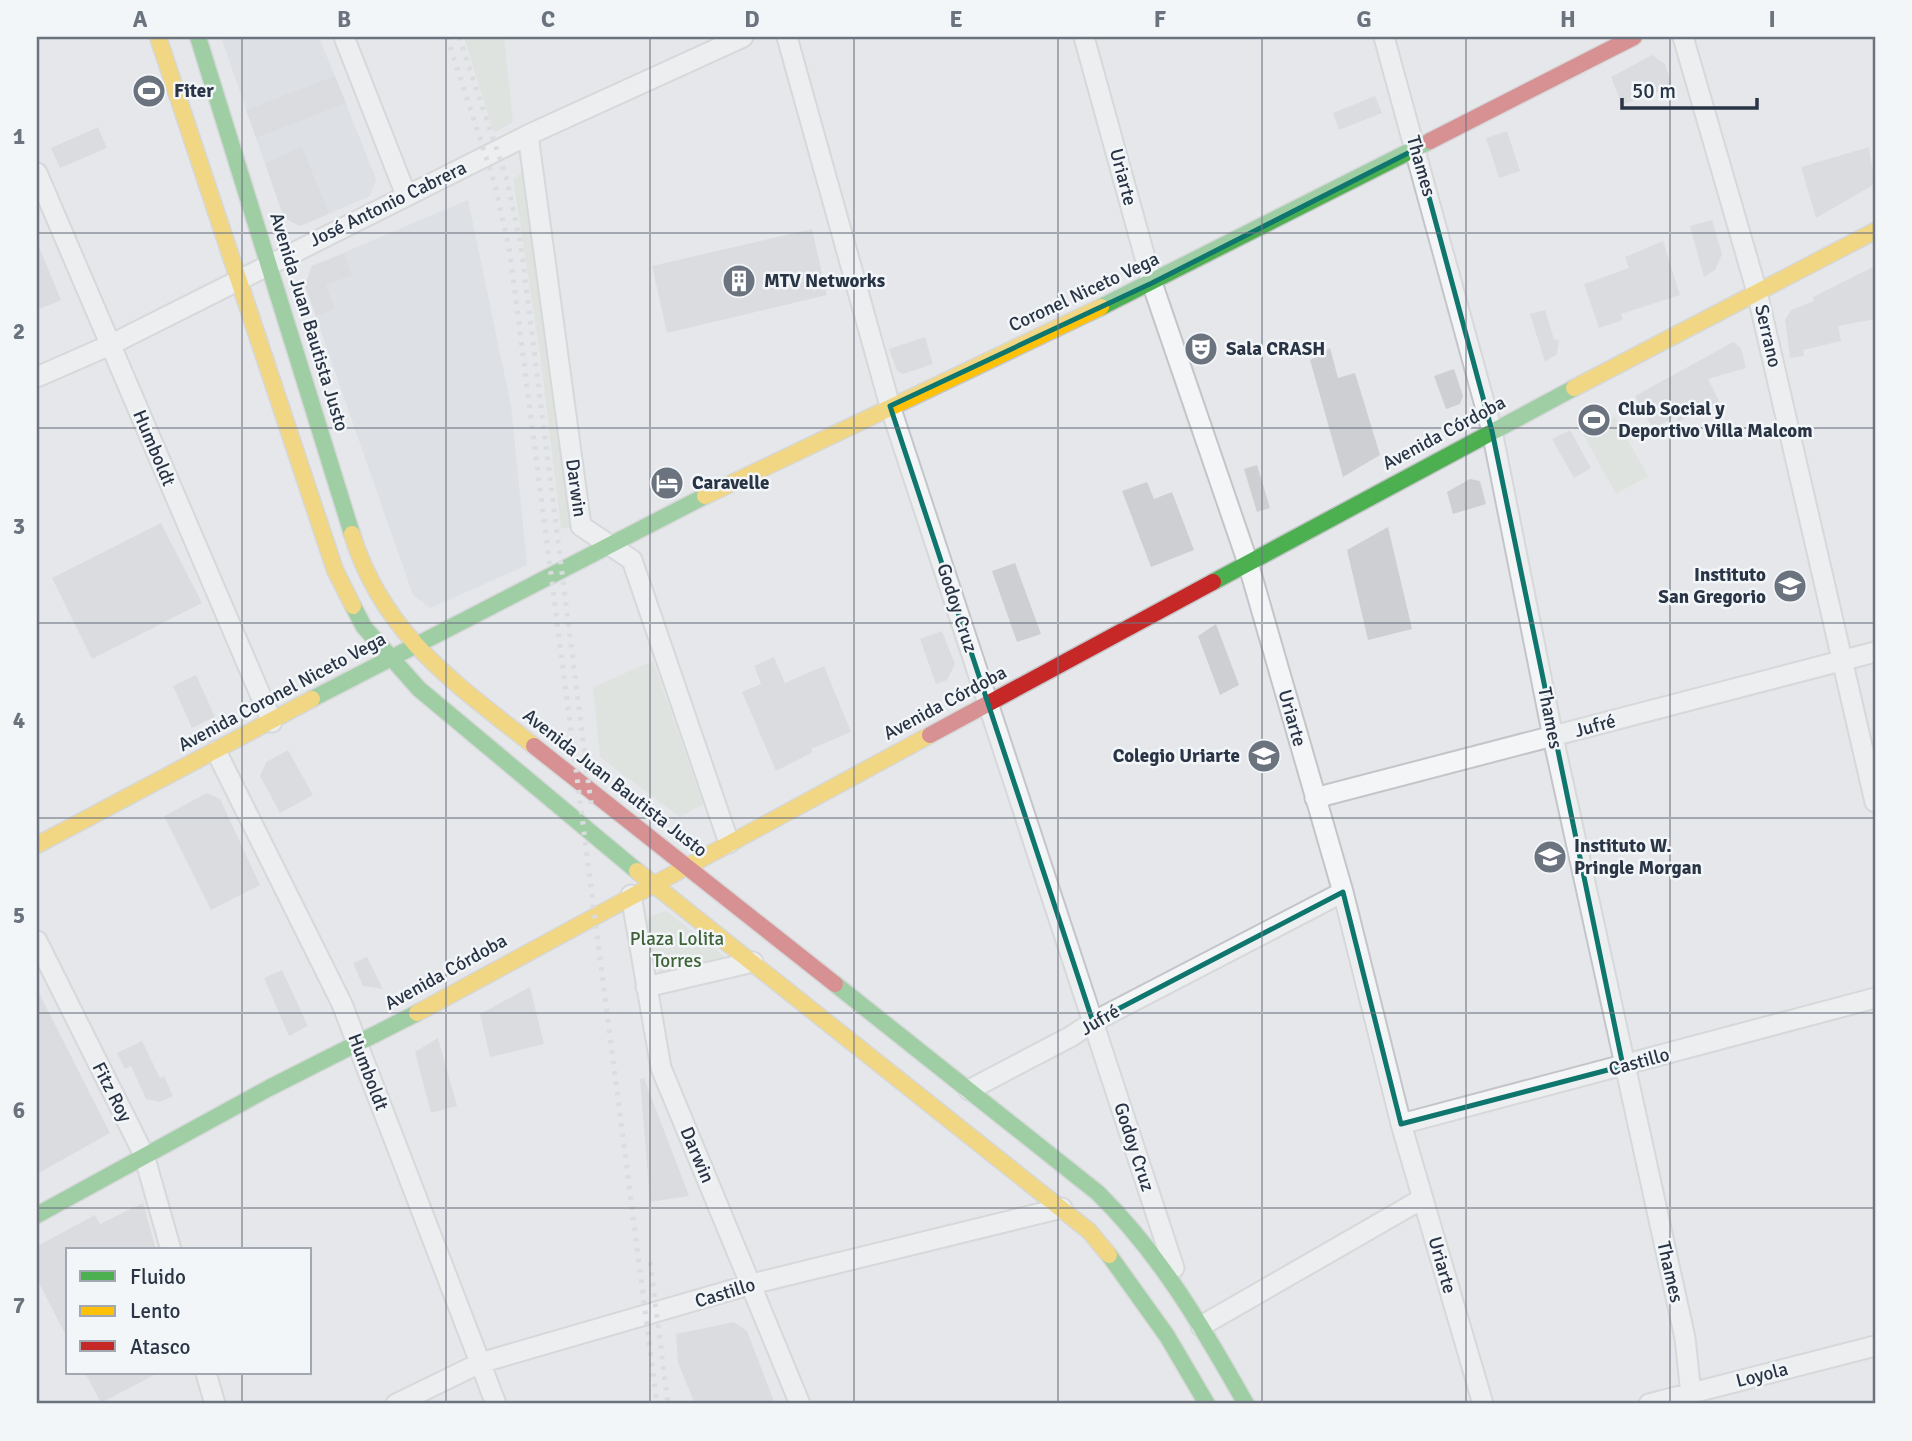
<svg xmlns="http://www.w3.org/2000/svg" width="1912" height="1441" viewBox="0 0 1912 1441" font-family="Signika,sans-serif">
	<rect width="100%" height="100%" fill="#e5e7ea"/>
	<path fill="#d3d7dd" d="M221 37H319L376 179 370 196 300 226 284 218Z
		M468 200 511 406 527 565 430 608 413 595 305 286 312 266Z"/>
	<path fill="#d6ded5" d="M464 37H504L513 122 494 133Z
		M524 171 573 527 561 529 540 354 513 179Z
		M1615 417 1648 476 1616 494 1583 434Z
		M653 661 703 804 680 817 600 757 593 687Z
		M666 911 723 955 724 963 660 974 655 966 647 922 649 917Z"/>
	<path fill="#cdcfd3" d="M1652 55 1665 64 1672 86 1622 105 1611 77Z
		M335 76 346 103 256 138 246 110Z
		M1375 96 1382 113 1339 130 1333 113Z
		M98 127 107 148 60 168 51 148Z
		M1507 131 1520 171 1499 178 1486 138Z
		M302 147 329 214 300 226 284 218 265 163Z
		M1869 147 1875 184 1816 218 1801 167Z
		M1712 220 1722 254 1715 270 1704 277 1690 226Z
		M812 229 827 295 667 333 652 266Z
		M1663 241 1680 295 1621 314 1623 320 1599 328 1584 284 1629 268 1625 257Z
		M37 242 61 300 37 310Z
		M344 254 352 275 326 285 335 309 316 316 305 286 312 266Z
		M1875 266V319L1838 326 1841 341 1803 350 1804 356 1790 358 1785 320 1791 310 1814 301 1813 297Z
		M1545 310 1554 339 1559 340 1557 354 1545 362 1530 314Z
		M925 337 933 364 903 374 897 371 889 349Z
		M1733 342 1741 348 1746 368 1708 379 1719 401 1678 422 1676 416 1653 429 1635 396Z
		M1330 348 1338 378 1355 373 1380 455 1343 477 1310 360Z
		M1454 369 1463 396 1460 404 1446 409 1434 376Z
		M1570 430 1591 468 1574 478 1552 439Z
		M1257 465 1270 508 1257 512 1244 469Z
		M1470 479 1480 481 1486 504 1453 514 1447 492Z
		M1147 482 1154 499 1172 492 1194 550 1151 567 1122 491Z
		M161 523 202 603 92 659 52 578Z
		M1388 527 1412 629 1368 640 1347 550Z
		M1015 563 1041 634 1017 642 992 571Z
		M1216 624 1239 685 1220 695 1198 636Z
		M942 631 955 664 947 680 936 684 920 639Z
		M774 657 785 683 824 666 851 732 811 749 813 752 776 771 742 692 761 684 754 666Z
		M196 675 215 717 192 728 173 686Z
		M288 750 313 795 280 813 260 776 266 762Z
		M207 793 220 799 260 885 211 910 164 816Z
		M367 957 383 989 363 986 353 963Z
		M282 970 308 1026 289 1036 264 978Z
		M530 987 544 1044 490 1057 480 1014Z
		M37 989 110 1133 37 1174Z
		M438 1038 457 1106 431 1113 415 1052Z
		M142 1041 160 1078 164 1076 173 1096 160 1102 146 1099 131 1066 125 1069 117 1053Z
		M644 1078 689 1196 650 1202 640 1079Z
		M143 1203 156 1250H68V1340L37 1279V1246L95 1215 100 1224Z
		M734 1322 747 1331 775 1404H695L678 1363 676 1334Z
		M85 1373H158L101 1403Z"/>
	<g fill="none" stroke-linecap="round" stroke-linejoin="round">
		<defs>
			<path id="street" d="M344 37 406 195
				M787 37 890 406 1174 1268
				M1084 37 1152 283 1248 563 1343 892 1401 1124 1483 1404
				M1384 37 1492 431 1553 737 1685 1338 1692 1404
				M1683 37 1757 292 1875 802
				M528 135 581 526 632 560 729 843
				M37 173 272 722
				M37 377 110 345 528 135 743 37
				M216 751 342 1004 496 1404
				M1315 798 1875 652
				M631 895 661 1068 800 1404
				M37 941 144 1155 171 1250
				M646 987 753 962
				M969 1090 1070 1037 1093 1022 1343 892
				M1401 1124 1875 998
				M1201 1326 1422 1199
				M206 1373 215 1404
				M396 1404 480 1363 752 1284 1062 1208
				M1649 1404 1875 1346"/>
			<path id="fast" d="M198 37 352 534
				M1101 307 1430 141
				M1213 582 1574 388
				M353 606 364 627 419 689 637 871
				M312 699 705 496
				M835 984 1098 1193C1161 1255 1203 1328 1246 1404
				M37 1215 269 1088 417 1013
				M1109 1255 1167 1336 1207 1404"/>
			<path id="slow" d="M158 37 335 570 353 606
				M1574 388 1875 231
				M705 496 1101 307
				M352 534C383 635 456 684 534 746
				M37 845 312 699
				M637 871 1089 1231 1109 1255
				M417 1013 930 735"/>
			<path id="jam" d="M1430 141 1634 37
				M930 735 1213 582
				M534 746 835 984"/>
		</defs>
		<use href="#street" stroke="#c3c5c8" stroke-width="23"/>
		<use href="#fast" stroke="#c3c5c8" stroke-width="19"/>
		<use href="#slow" stroke="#c3c5c8" stroke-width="19"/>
		<use href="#jam" stroke="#c3c5c8" stroke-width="19"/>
		<use href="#street" stroke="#f4f5f7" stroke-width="19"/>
		<use href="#fast" stroke="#4caf50" stroke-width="16"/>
		<use href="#slow" stroke="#ffc107" stroke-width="16"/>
		<use href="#jam" stroke="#c62828" stroke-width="16"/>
		<path stroke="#cdcfd2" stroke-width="5" stroke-dasharray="3.5 7" stroke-linecap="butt" d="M447 37 495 185 510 253 657 1404
			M459 37 507 180 521 247 592 811
			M650 1262 668 1404"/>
	</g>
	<path d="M0 0H1912V1441H0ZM1416 149 1492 431 1623 1066 1401 1124 1343 892 1093 1022 890 406 1152 283Z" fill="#e5e7ea" fill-opacity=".55" fill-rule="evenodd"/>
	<path fill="none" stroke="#0f766e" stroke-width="5" stroke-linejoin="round" d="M1416 149 1492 431 1623 1066 1401 1124 1343 892 1093 1022 890 406 1152 283Z"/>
	<path fill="none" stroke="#6b737f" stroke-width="2" stroke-opacity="0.55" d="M242 37V1250M446 37V1404M650 37V1404M854 37V1404M1058 37V1404M1262 37V1404M1466 37V1404M1670 37V1404M37 233H1875M37 428H1875M37 623H1875M37 818H1875M37 1013H1875M37 1208H1875M242 1373V1404"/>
	<defs>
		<symbol id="stadium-disc" viewBox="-11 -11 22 22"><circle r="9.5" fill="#6b737f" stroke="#f3f6f9"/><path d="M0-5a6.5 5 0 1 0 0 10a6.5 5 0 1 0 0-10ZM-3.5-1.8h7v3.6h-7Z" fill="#fff"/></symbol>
		<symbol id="building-disc" viewBox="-11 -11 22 22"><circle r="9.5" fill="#6b737f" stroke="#f3f6f9"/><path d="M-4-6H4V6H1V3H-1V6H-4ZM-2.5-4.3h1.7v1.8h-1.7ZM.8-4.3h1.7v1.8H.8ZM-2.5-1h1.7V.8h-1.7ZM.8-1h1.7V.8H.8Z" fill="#fff"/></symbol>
		<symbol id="theatre-disc" viewBox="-11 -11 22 22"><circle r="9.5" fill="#6b737f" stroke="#f3f6f9"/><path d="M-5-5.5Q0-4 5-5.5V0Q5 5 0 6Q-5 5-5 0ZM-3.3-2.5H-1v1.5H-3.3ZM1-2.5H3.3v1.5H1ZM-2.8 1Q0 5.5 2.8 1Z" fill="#fff"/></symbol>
		<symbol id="hotel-disc" viewBox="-11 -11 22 22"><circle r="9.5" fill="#6b737f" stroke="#f3f6f9"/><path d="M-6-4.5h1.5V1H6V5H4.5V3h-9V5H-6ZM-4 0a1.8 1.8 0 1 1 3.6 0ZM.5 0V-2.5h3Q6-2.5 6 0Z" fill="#fff"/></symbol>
		<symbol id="school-disc" viewBox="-11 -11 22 22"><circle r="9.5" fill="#6b737f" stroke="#f3f6f9"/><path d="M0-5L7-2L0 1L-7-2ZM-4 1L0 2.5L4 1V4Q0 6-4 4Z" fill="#fff"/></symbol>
	</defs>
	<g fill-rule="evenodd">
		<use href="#stadium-disc" x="130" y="72" width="38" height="38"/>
		<use href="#building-disc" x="720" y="262" width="38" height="38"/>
		<use href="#theatre-disc" x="1182" y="330" width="38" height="38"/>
		<use href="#stadium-disc" x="1575" y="401" width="38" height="38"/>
		<use href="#hotel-disc" x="648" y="464" width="38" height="38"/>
		<use href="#school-disc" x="1771" y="567" width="38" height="38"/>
		<use href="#school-disc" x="1245" y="737" width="38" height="38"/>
		<use href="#school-disc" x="1531" y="838" width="38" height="38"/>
	</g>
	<g text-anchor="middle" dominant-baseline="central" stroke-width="5" stroke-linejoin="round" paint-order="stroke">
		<g font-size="19" font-weight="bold" fill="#293445" stroke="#f3f6f9" text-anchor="start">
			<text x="174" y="91">Fiter</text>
			<text x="764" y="281">MTV Networks</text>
			<text x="1226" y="349">Sala CRASH</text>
			<text x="1618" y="409">Club Social y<tspan x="1618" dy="22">Deportivo Villa Malcom</tspan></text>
			<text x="692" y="483">Caravelle</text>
			<text x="1766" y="575" text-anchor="end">Instituto<tspan x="1766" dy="22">San Gregorio</tspan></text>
			<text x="1240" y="756" text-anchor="end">Colegio Uriarte</text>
			<text x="1574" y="846">Instituto W.<tspan x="1574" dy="22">Pringle Morgan</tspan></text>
		</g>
		<g font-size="19" fill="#293445" stroke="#f3f6f9">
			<text transform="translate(1421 166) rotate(74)">Thames</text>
			<text transform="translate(1123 177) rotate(75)">Uriarte</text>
			<text transform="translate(388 204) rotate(-26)">José Antonio Cabrera</text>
			<text transform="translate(1084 292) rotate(-25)">Coronel Niceto Vega</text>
			<text transform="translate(309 322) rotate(73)">Avenida Juan Bautista Justo</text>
			<text transform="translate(1768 336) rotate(77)">Serrano</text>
			<text transform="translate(1444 433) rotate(-28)">Avenida Córdoba</text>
			<text transform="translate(154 448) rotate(67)">Humboldt</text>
			<text transform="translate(576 488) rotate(82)">Darwin</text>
			<text transform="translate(957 608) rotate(72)">Godoy Cruz</text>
			<text transform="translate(282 692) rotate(-28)">Avenida Coronel Niceto Vega</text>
			<text transform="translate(945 703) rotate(-28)">Avenida Córdoba</text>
			<text transform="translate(1292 718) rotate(74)">Uriarte</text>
			<text transform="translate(1550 718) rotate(79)">Thames</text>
			<text transform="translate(1595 726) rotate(-15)">Jufré</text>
			<text transform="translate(615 783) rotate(38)">Avenida Juan Bautista Justo</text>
			<text transform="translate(446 972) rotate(-29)">Avenida Córdoba</text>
			<text transform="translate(1100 1020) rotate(-30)">Jufré</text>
			<text transform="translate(1639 1062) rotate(-15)">Castillo</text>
			<text transform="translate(368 1072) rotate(69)">Humboldt</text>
			<text transform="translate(112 1092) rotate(63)">Fitz Roy</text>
			<text transform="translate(1134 1147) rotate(72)">Godoy Cruz</text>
			<text transform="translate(697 1155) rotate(67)">Darwin</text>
			<text transform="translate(1442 1265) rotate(74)">Uriarte</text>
			<text transform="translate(1670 1272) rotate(77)">Thames</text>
			<text transform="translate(725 1293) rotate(-17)">Castillo</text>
			<text transform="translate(1762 1375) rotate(-14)">Loyola</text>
		</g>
		<g font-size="19" fill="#3f6236" stroke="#f3f6f9">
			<text x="677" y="939">Plaza Lolita<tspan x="677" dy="22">Torres</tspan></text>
		</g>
	</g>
	<rect width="1912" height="1441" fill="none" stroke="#f3f6f9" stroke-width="77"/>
	<rect x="66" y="1248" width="245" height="126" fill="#f3f6f9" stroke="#a2a8b1" stroke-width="2"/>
	<rect x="80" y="1271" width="35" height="10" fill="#4caf50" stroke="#a2a8b1" stroke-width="2"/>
	<text x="130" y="1284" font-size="21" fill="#293445">Fluido</text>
	<rect x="80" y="1306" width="35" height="10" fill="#ffc107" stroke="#a2a8b1" stroke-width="2"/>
	<text x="130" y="1318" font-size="21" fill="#293445">Lento</text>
	<rect x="80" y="1341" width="35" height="10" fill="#c62828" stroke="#a2a8b1" stroke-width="2"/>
	<text x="130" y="1354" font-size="21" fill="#293445">Atasco</text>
	<path d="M1622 98v10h135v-10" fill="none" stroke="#293445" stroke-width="3.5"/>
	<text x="1632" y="98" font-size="21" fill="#293445" stroke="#f3f6f9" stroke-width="5" paint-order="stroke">50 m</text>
	<rect x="38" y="38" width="1836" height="1364" fill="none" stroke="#6b737f" stroke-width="2.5"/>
	<g font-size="23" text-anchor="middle" font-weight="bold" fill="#6b737f">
		<text x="140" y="27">A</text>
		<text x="344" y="27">B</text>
		<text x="548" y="27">C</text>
		<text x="752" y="27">D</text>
		<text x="956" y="27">E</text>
		<text x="1160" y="27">F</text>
		<text x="1364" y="27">G</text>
		<text x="1568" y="27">H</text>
		<text x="1772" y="27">I</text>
		<text x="19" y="144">1</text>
		<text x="19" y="339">2</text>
		<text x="19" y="534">3</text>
		<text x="19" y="728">4</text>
		<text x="19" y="923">5</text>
		<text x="19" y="1118">6</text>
		<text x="19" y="1313">7</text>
	</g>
</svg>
